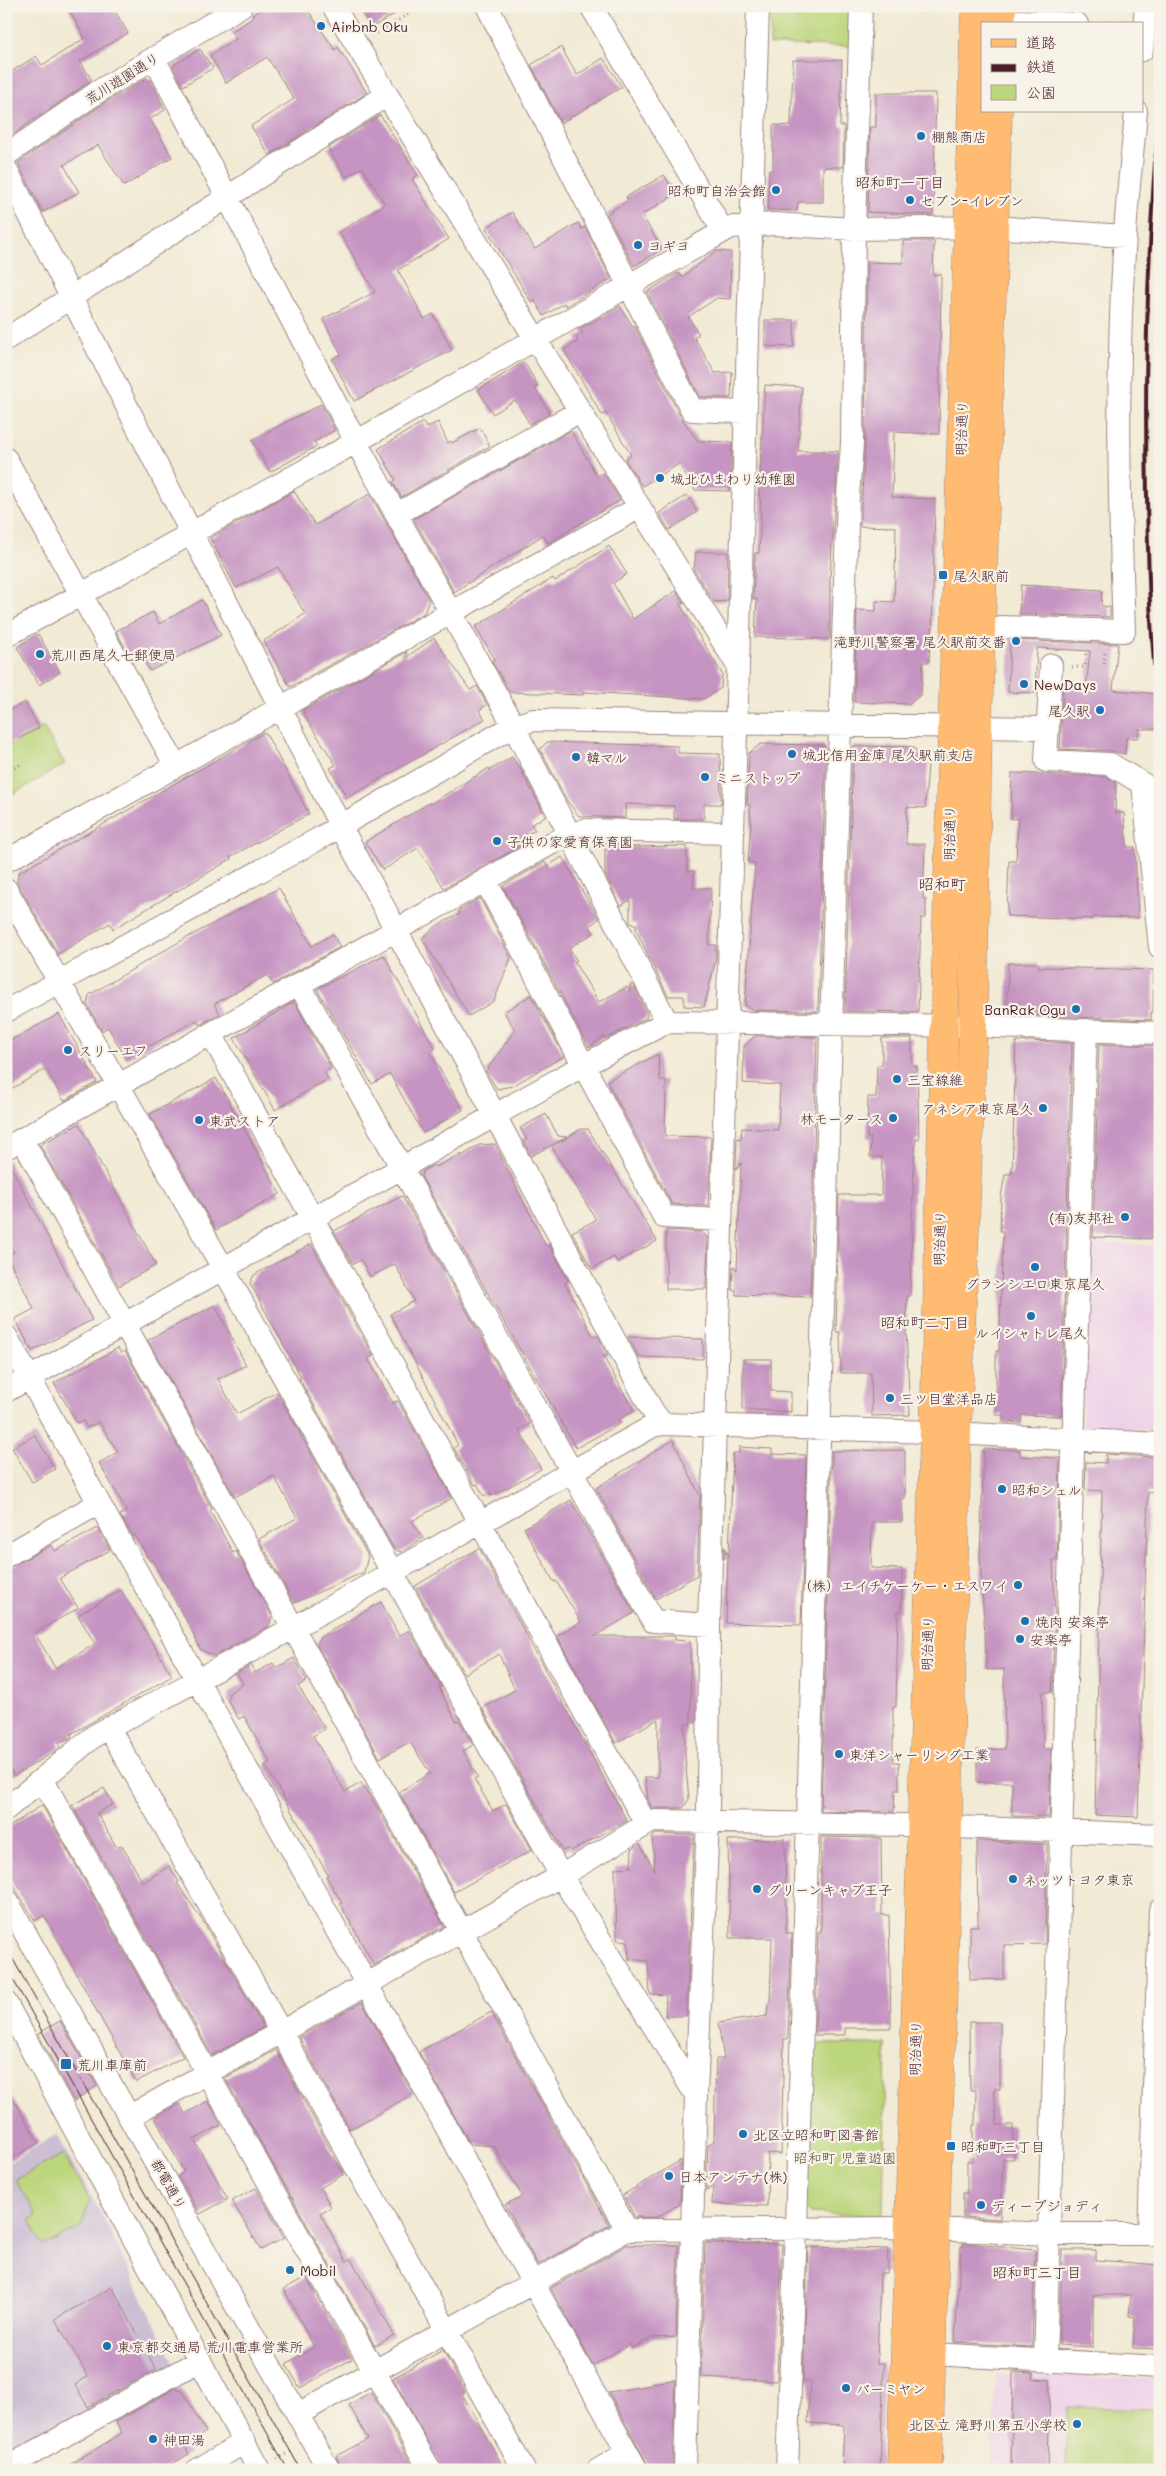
<svg xmlns="http://www.w3.org/2000/svg" width="1166" height="2476" viewBox="0 0 1166 2476" font-family="Mali,'Klee One',sans-serif">
	<rect width="100%" height="100%" fill="#f7f3e8"/>
	<filter id="ink" filterUnits="userSpaceOnUse"><feTurbulence type="fractalNoise" baseFrequency=".02" numOctaves="2"/><feDisplacementMap in="SourceGraphic" scale="10" xChannelSelector="R" yChannelSelector="G"/><feConvolveMatrix kernelMatrix="1 2 1 2 8 2 1 2 1" color-interpolation-filters="sRGB"/></filter>
	<filter id="wash" filterUnits="userSpaceOnUse"><feTurbulence type="fractalNoise" baseFrequency=".0096" numOctaves="4" result="noise"/><feDisplacementMap in="SourceGraphic" scale="20" xChannelSelector="R" yChannelSelector="G"/><feGaussianBlur stdDeviation="1.12" result="paint"/><feColorMatrix in="noise" values="0 0 0 0 0 0 0 0 0 0 0 0 0 0 0 0 0 1.4 0 .05"/><feComposite in="paint" operator="in"/></filter>
	<g filter="url(#wash)">
		<rect width="100%" height="100%" fill="#f1ead4"/>
		<path fill="#eed0e8" d="M1089 1243 1160 1246V1430L1082 1427Z
			M996 2374 1160 2379V2470H992Z"/>
		<path fill="#ccbed4" d="M56 2135 103 2217 175 2365 6 2459V2164Z"/>
		<path fill="#bcd67b" stroke="#837a53" d="M771 6H851V46L770 45Z
			M43 727 65 764 6 798V748Z
			M813 2044H886L883 2216 810 2213 802 2203Z
			M63 2154 90 2201 81 2227 43 2246 30 2220 37 2215 16 2180Z
			M1067 2407 1160 2409V2470H1066Z"/>
		<g id="blocks">
			<path fill="#c694c2" d="M67 6H112L128 33 80 61 92 80 6 139V75L36 56 42 65 85 38Z
				M266 6H305L335 50 338 47 367 93 269 155 251 126 294 99 267 57 226 83 210 56 236 39 231 32 254 17 252 15Z
				M358 6H408L371 28Z
				M561 47 577 75 603 58 622 87 561 123 531 65Z
				M200 49 213 68 183 86 173 66Z
				M793 60H842L840 126H844L843 167H823V202H798L797 211 768 210 769 170H773V125L791 126Z
				M147 78 148 81 151 80 165 110 150 119 172 157 124 186 98 145 64 165 79 192 43 212 18 163 106 102Z
				M876 93H936L933 215 868 212 870 127H876Z
				M380 115 418 175 412 179 449 239 398 270 424 319 433 314 452 350 354 401 332 359 341 354 323 319 375 292 339 232 385 204 362 167 346 177 328 148Z
				M664 175 676 194 642 215 662 249 634 266 607 214 628 200 626 197Z
				M512 212 535 249 578 223 582 229 585 227 611 279 566 306 564 303 544 316 535 301 532 303 486 228Z
				M903 241H934L933 275 941 274 939 434 894 432 892 497 935 499 932 641 930 640 929 662H923L921 694 910 704 854 702 857 610 876 611V601L894 602 895 573 896 527 860 526 865 444 867 262 903 263Z
				M716 251 731 252 730 299 717 298 688 317 699 334 694 337 715 373 732 372 731 398 700 397 647 292 676 274 679 273 682 277Z
				M620 306 633 327 634 325 680 416 698 441 732 442 730 491 695 490 679 464 642 486 625 459 631 455 606 413 602 415 564 350 578 341 576 338 583 333 580 329Z
				M765 320H794V347L765 346Z
				M524 362 538 386 535 388 550 413 530 424 515 400 493 414 478 390Z
				M765 385 802 387 798 451H838L830 578V639L755 637 757 599H753L755 553H759L761 505 759 492Z
				M321 404 335 430 314 442 317 446 270 472 252 440Z
				M423 422 426 428 438 422 448 443 450 441 452 443 480 428 490 446 401 497 393 482 396 480 378 449Z
				M571 431 597 476 603 473 620 500 548 543 543 535 454 592 414 519Z
				M294 491 315 525 370 494 429 600 424 613 290 687 264 641 305 614 278 567 236 588 210 538Z
				M687 495 697 512 669 530 659 513Z
				M609 546 627 574 613 583 633 619 676 591 684 604H680L722 674 721 688 704 699 584 692 583 695 510 692 492 661 495 659 475 627 553 578 555 581Z
				M696 552H728L727 601 714 602 694 570Z
				M1021 585 1102 590 1101 606 1110 607V617L1019 614Z
				M202 600 221 635 150 671 137 650 129 655 116 631 153 612 159 624Z
				M38 634 60 672 39 685 17 647Z
				M434 638 470 690 477 686 487 705 479 710 485 719 347 798 330 768 336 765 304 715 303 710 407 652 405 658Z
				M1010 640 1118 644 1113 690 1160 694V729H1139L1138 738H1126L1125 754 1111 751 1060 749 1063 687 1086 689 1090 651 1037 648 1035 693 1008 692Z
				M25 702 39 728 6 745V712Z
				M265 732 309 814 230 857 231 859 113 929 110 923 58 954 17 882 18 873Z
				M547 742 678 746V753L720 754 721 804H704V819H674V806L625 804V818L579 816 567 801 540 749Z
				M761 744 823 745 826 748 818 1011 753 1010 745 1005 755 863 748 862 751 821 750 805H747L749 753Z
				M853 746 913 747 928 763 925 808 907 807 906 844H925L923 899H926V918H921L918 1012 845 1011Z
				M512 757 520 768 545 816 531 825 535 830 528 834 531 840 444 888 418 848 383 870 365 842 429 803 430 804 489 768 490 770Z
				M1012 773 1106 777 1116 783 1115 813H1124L1127 847H1135L1138 918 1093 917V919L1007 916 1009 861H1016L1018 818 1011 819Z
				M605 844H625V847L687 846V871H694L693 888H711L709 945H716V959L704 1007 684 1006V996H668L636 930V924L630 923V900L621 906 605 874Z
				M562 857 599 919 589 926 594 933 569 948 577 961 574 962 599 1002 627 987 630 992V985L633 984 647 1013 646 1018 605 1039V1036L589 1047 503 886 545 862 548 866Z
				M279 888 312 946 333 934 340 947 273 984 267 975 214 1004 220 1014 199 1025 197 1020 126 1059 108 1027 102 1031 87 1004 89 995 179 942Z
				M480 898 511 958 494 1001 469 1016 422 938 438 925 460 914 458 911Z
				M384 955 435 1049 430 1052 463 1110 423 1133 390 1074 372 1084 317 989Z
				M1008 963H1038V967L1154 970 1153 1012H1151V1020L1030 1015V1008L1007 1006Z
				M531 995 564 1056 512 1086 497 1089 486 1071 515 1030 504 1012Z
				M294 1002 331 1068 324 1072 328 1079 275 1110 234 1038Z
				M59 1014 97 1082 64 1101 46 1069 6 1092V1043Z
				M755 1036 817 1037 810 1297 736 1295V1290H732L733 1266 737 1270 741 1163 736 1169 737 1138 741 1139 742 1128 778 1130 780 1085 743 1083 744 1046Z
				M882 1038H912V1065L917 1066 919 1139H916L914 1158 910 1296H907L906 1331 910 1415 872 1416 871 1373H841L840 1332H836L839 1195H881L882 1157H870L871 1138H867L868 1097H876L877 1065H882Z
				M1031 1041 1072 1043 1061 1416 1022 1415 1021 1423 1003 1422V1415H996V1351H999L1003 1231H1000L1001 1197 1005 1174H1012L1016 1042Z
				M1099 1044 1155 1046 1160 1050 1157 1150H1160V1239L1093 1237Z
				M658 1054 660 1080H666L665 1136 711 1137 708 1206 672 1204 607 1081Z
				M216 1078 280 1194 216 1230 150 1114Z
				M546 1114 558 1136 567 1137 531 1156 523 1140H527L520 1128Z
				M79 1124 156 1265 119 1286 40 1145Z
				M581 1129H588L657 1241 617 1262 614 1257 592 1269 572 1232 594 1221 595 1218 552 1147Z
				M495 1144 546 1246 549 1244 568 1281 565 1283 566 1285 593 1336H598L608 1356H603L634 1411 618 1420 621 1423 576 1448 421 1176 423 1171 434 1165 436 1167 461 1154 462 1156 479 1145Z
				M6 1161H8L92 1320 32 1351 15 1319 34 1309 7 1256 14 1252 6 1238Z
				M402 1196 530 1424 519 1430 541 1469 492 1496 490 1493 484 1496 477 1484 475 1485 454 1448 458 1445 390 1314 414 1301 395 1264 370 1277 361 1260 353 1264 334 1231Z
				M666 1230 702 1232 708 1238 706 1289H666Z
				M311 1244 373 1356 368 1359 393 1403 398 1401 452 1498 412 1521 423 1538 401 1552 394 1549 299 1378 301 1377 250 1283 254 1275Z
				M215 1305 246 1365 218 1379 237 1414 277 1392 368 1556 364 1572 294 1603 259 1539 297 1518 274 1476 235 1497 148 1340Z
				M628 1337 703 1339V1359L639 1357Z
				M118 1348 121 1353 125 1351 212 1509 210 1511 233 1553 236 1551 272 1616 269 1626 214 1656 200 1649 191 1629 152 1560 150 1561 135 1535 133 1536 120 1515 127 1511 99 1463 118 1452 99 1422 87 1428 83 1421 77 1423 54 1383Z
				M743 1359H771V1391L791 1392V1412L743 1409Z
				M35 1435 55 1469 32 1482 12 1448Z
				M673 1440 700 1496 697 1575 656 1599 596 1488Z
				M739 1447 772 1449V1454L806 1455 801 1625 726 1623 728 1556 724 1559V1547L729 1556 733 1453H739Z
				M984 1449 1020 1450V1456L1060 1458 1057 1560H1053L1055 1622 1052 1692H1042L1043 1749H1051L1049 1817 1012 1816V1782H977V1750L1005 1749 1004 1669 987 1670 980 1556Z
				M905 1450V1498H902V1522H872L871 1568 902 1569 901 1611H898L896 1707H893V1762H899V1790H895L894 1812 821 1811 832 1451Z
				M1106 1454 1152 1457 1156 1462 1155 1493 1148 1492 1138 1817 1095 1815 1102 1491 1085 1490 1086 1462 1106 1463Z
				M571 1500 634 1613 595 1636H675V1640L690 1641 691 1724H685V1757L689 1799 683 1808H652L648 1800 645 1777H658V1719L616 1743 557 1636 581 1622 556 1581 554 1582 524 1528Z
				M98 1528 110 1550 60 1578 78 1608 35 1633 55 1668 95 1644 78 1615 121 1590 172 1676 71 1734 72 1737 58 1743 60 1747 57 1750 14 1776 6 1763V1569L52 1545 55 1551Z
				M479 1548 627 1821 571 1851 569 1848 563 1851 482 1708 515 1690 499 1654 464 1674 415 1586Z
				M381 1602 399 1636 409 1630 441 1687 439 1688 456 1721 459 1720 473 1745 463 1751 478 1777 474 1779 493 1811 506 1804 532 1850 454 1892 399 1792 430 1773 410 1742 380 1758 317 1645 320 1637Z
				M294 1658 307 1681 298 1686 325 1729 313 1736 345 1792 361 1783 376 1805 444 1926 374 1965 340 1904 342 1903 326 1876 328 1875 265 1765 270 1762 244 1716 239 1719 228 1701 229 1693 243 1684 237 1673 252 1665 255 1673 273 1663 276 1668Z
				M104 1788 113 1804 97 1813 117 1848 122 1845 143 1883 169 1866 179 1882 177 1883 204 1923 263 2027 212 2055 72 1805Z
				M42 1805 183 2057 136 2082 44 1915 35 1921 6 1873V1829Z
				M656 1834 694 1835 686 2016H665L666 1995 650 1994 648 1961 629 1959 628 1941 617 1940 615 1868 631 1867 632 1849 640 1844 655 1871 652 1837Z
				M821 1837 881 1838 882 1915H889L891 2028H845V2035H815L818 1932H821Z
				M785 1839 786 1933H792L788 2036V2039H784L781 2154 768 2153 767 2206 712 2204 713 2187 706 2190 708 2145 714 2141 716 2059H724L718 2023 767 2016 768 2003H770L772 1938H730L728 1840Z
				M977 1841 1047 1844 1045 1944 1004 1945V1979L970 1980V1926H978Z
				M362 2002 413 2094 350 2129 299 2037Z
				M491 2012 609 2225 538 2265 505 2205 522 2196 494 2146 470 2144 419 2052Z
				M60 2021 97 2086 74 2101 38 2034Z
				M969 2022H1000V2089H994L997 2125H1013L1014 2159H1003L1000 2219 963 2217V2193H967V2161H973V2125H975L976 2090H970Z
				M276 2050 344 2174 320 2188 331 2207 320 2213 346 2261 351 2259 394 2335 375 2346 225 2078Z
				M6 2087 39 2143 6 2162Z
				M208 2101 221 2125 194 2140 228 2199 200 2214 178 2176 184 2172 155 2118 180 2104 185 2114Z
				M681 2160 680 2204 657 2217H635L623 2195Z
				M256 2188 284 2238 261 2250 232 2201Z
				M705 2243 782 2244 777 2381 701 2377Z
				M963 2243 1035 2250 1032 2347 955 2342 961 2246H963Z
				M627 2245H678L676 2337 652 2338 632 2348 630 2344 593 2365 551 2288Z
				M808 2247 888 2249 887 2273H880L877 2363H884L880 2470H842L844 2425 808 2423 810 2382H803Z
				M1062 2250H1096V2260L1160 2265 1159 2349 1133 2348 1135 2317 1129 2316 1131 2295H1093V2347L1059 2345Z
				M306 2277 352 2359 300 2388 286 2364 314 2347 284 2289Z
				M112 2287 156 2369 88 2407 75 2385 88 2376 55 2319Z
				M443 2350 465 2392 462 2394 505 2470H443L393 2378Z
				M1013 2372 1034 2373 1033 2379 1050 2380 1048 2470H1011Z
				M675 2380 672 2466 649 2467 609 2392 652 2385 650 2383Z
				M176 2388 182 2390 206 2432 184 2445 189 2454 161 2470H61L122 2433 116 2422Z
				M371 2392 413 2467 408 2470H343L336 2456 368 2439 349 2405Z"/>
		</g>
	</g>
	<g filter="url(#ink)">
		<use href="#blocks" fill-opacity="0" stroke="#9e8480" stroke-width="1"/>
		<g fill="none" stroke-linecap="round" stroke-linejoin="round">
			<defs>
				<path id="minor" d="M333 6 536 340 738 666
					M487 6 692 410 745 412
					M591 6 723 231
					M1001 20 1077 24
					M1142 50 1146 6
					M154 58 356 442 506 712 667 1022
					M6 155 99 91 241 6
					M6 169 340 825 652 1410 662 1424
					M6 339 387 95
					M6 459 176 766
					M397 514 580 411
					M1001 627 1124 631C1119 499 1116 368 1125 236 1127 194 1133 153 1136 111
					M6 636 356 442 731 227 774 224 854 229 993 227 1125 236
					M1051 665 1046 761 1110 764 1143 784 1160 947
					M6 861 640 507
					M485 880 664 1217 721 1220
					M6 889 223 1268 561 1876 696 2095
					M299 984 572 1472 653 1621 709 1625
					M6 1011 320 838 513 726 533 720 1047 728
					M211 1034 646 1824
					M22 1139 627 2230
					M6 1148 552 843 584 830 733 833
					M6 1336 637 2470
					M6 1391 584 1065 667 1022 973 1026 1160 1033
					M6 1556 99 1503
					M109 1728 281 2032 524 2470
					M42 1779 430 2470
					M6 1809 94 1736 293 1628 653 1426 662 1424 934 1432 1160 1444
					M6 1899 329 2470
					M6 2003 259 2470
					M130 2116 561 1876 652 1821 906 1825 1160 1835
					M1149 2234 1160 1910
					M916 2353 1160 2367
					M1045 2360 1086 1030
					M298 2414 627 2230 910 2228 1048 2234H1160
					M6 2468 200 2360
					M197 2470 245 2442
					M598 2470 627 2453
					M685 2470 696 2095 708 1821 709 1625 758 6
					M787 2470 796 2228 840 725 848 497 852 444 854 229 861 6"/>
				<path id="major" d="M1001 24 1002 6
					M901 2470 934 1432 951 761 975 6
					M928 2470 948 1826 957 1433 973 1026 978 725 998 111"/>
			</defs>
			<use href="#minor" stroke="#9e8480" stroke-width="24"/>
			<use href="#major" stroke="#9e8480" stroke-width="29"/>
			<path stroke="#9e8480" stroke-width="3" stroke-dasharray="1 4" stroke-linecap="butt" d="M377 33 422 6
				M1104 664 1105 653
				M1072 667H1085L1086 651
				M6 773 21 764
				M277 2459 294 2450"/>
			<use href="#minor" stroke="#fff" stroke-width="22"/>
			<use href="#major" stroke="#ffbb71" stroke-width="28"/>
			<path stroke="#4a1f2b" stroke-width="1" d="M6 1947 301 2470
				M6 1967 288 2470"/>
			<path stroke="#4a1f2b" stroke-width="4" d="M1160 104C1148 234 1144 364 1147 494 1148 568 1150 643 1160 717"/>
		</g>
	</g>
	<g fill="#1f6fb2" stroke="#f7f3e8" stroke-width="2">
		<circle cx="321" cy="26" r="5"/>
		<circle cx="921" cy="136" r="5"/>
		<circle cx="776" cy="190" r="5"/>
		<circle cx="910" cy="200" r="5"/>
		<circle cx="638" cy="245" r="5"/>
		<circle cx="660" cy="478" r="5"/>
		<rect x="938" y="570" width="10" height="10" rx="2.5"/>
		<circle cx="1016" cy="641" r="5"/>
		<circle cx="40" cy="654" r="5"/>
		<circle cx="1024" cy="684" r="5"/>
		<circle cx="1100" cy="710" r="5"/>
		<circle cx="792" cy="754" r="5"/>
		<circle cx="576" cy="757" r="5"/>
		<circle cx="705" cy="777" r="5"/>
		<circle cx="497" cy="841" r="5"/>
		<circle cx="1076" cy="1009" r="5"/>
		<circle cx="68" cy="1050" r="5"/>
		<circle cx="897" cy="1079" r="5"/>
		<circle cx="1043" cy="1108" r="5"/>
		<circle cx="893" cy="1118" r="5"/>
		<circle cx="199" cy="1120" r="5"/>
		<circle cx="1125" cy="1217" r="5"/>
		<circle cx="1035" cy="1267" r="5"/>
		<circle cx="1031" cy="1316" r="5"/>
		<circle cx="890" cy="1398" r="5"/>
		<circle cx="1002" cy="1489" r="5"/>
		<circle cx="1018" cy="1585" r="5"/>
		<circle cx="1025" cy="1621" r="5"/>
		<circle cx="1020" cy="1639" r="5"/>
		<circle cx="839" cy="1754" r="5"/>
		<circle cx="1013" cy="1879" r="5"/>
		<circle cx="757" cy="1889" r="5"/>
		<rect x="60" y="2058" width="12" height="12" rx="2.5"/>
		<circle cx="743" cy="2134" r="5"/>
		<rect x="946" y="2141" width="10" height="10" rx="2.5"/>
		<circle cx="669" cy="2176" r="5"/>
		<circle cx="981" cy="2205" r="5"/>
		<circle cx="290" cy="2270" r="5"/>
		<circle cx="107" cy="2346" r="5"/>
		<circle cx="846" cy="2388" r="5"/>
		<circle cx="1077" cy="2424" r="5"/>
		<circle cx="153" cy="2439" r="5"/>
	</g>
	<g text-anchor="middle" dominant-baseline="central" stroke-width="4.5" stroke-linejoin="round" paint-order="stroke">
		<g font-size="14" fill="#4a1f2b" stroke="#f7f3e8" text-anchor="start">
			<text x="331" y="26">Airbnb Oku</text>
			<text x="931" y="136">棚熊商店</text>
			<text x="766" y="190" text-anchor="end">昭和町自治会館</text>
			<text x="920" y="200">セブン-イレブン</text>
			<text x="648" y="245">ヨギヨ</text>
			<text x="670" y="478">城北ひまわり幼稚園</text>
			<text x="953" y="575">尾久駅前</text>
			<text x="1006" y="641" text-anchor="end">滝野川警察署 尾久駅前交番</text>
			<text x="50" y="654">荒川西尾久七郵便局</text>
			<text x="1034" y="684">NewDays</text>
			<text x="1090" y="710" text-anchor="end">尾久駅</text>
			<text x="802" y="754">城北信用金庫 尾久駅前支店</text>
			<text x="586" y="757">韓マル</text>
			<text x="715" y="777">ミニストップ</text>
			<text x="507" y="841">子供の家愛育保育園</text>
			<text x="1066" y="1009" text-anchor="end">BanRak Ogu</text>
			<text x="78" y="1050">スリーエフ</text>
			<text x="907" y="1079">三宝線維</text>
			<text x="1033" y="1108" text-anchor="end">アネシア東京尾久</text>
			<text x="883" y="1118" text-anchor="end">林モータース</text>
			<text x="209" y="1120">東武ストア</text>
			<text x="1115" y="1217" text-anchor="end">(有)友邦社</text>
			<text x="1035" y="1283" text-anchor="middle">グランシエロ東京尾久</text>
			<text x="1031" y="1332" text-anchor="middle">ルイシャトレ尾久</text>
			<text x="900" y="1398">三ツ目堂洋品店</text>
			<text x="1012" y="1489">昭和シェル</text>
			<text x="1008" y="1585" text-anchor="end">（株）エイチケーケー・エスワイ</text>
			<text x="1035" y="1621">焼肉 安楽亭</text>
			<text x="1030" y="1639">安楽亭</text>
			<text x="849" y="1754">東洋シャーリング工業</text>
			<text x="1023" y="1879">ネッツトヨタ東京</text>
			<text x="767" y="1889">グリーンキャブ王子</text>
			<text x="77" y="2064">荒川車庫前</text>
			<text x="753" y="2134">北区立昭和町図書館</text>
			<text x="961" y="2146">昭和町三丁目</text>
			<text x="679" y="2176">日本アンテナ(株)</text>
			<text x="991" y="2205">ディープジョディ</text>
			<text x="300" y="2270">Mobil</text>
			<text x="117" y="2346">東京都交通局 荒川電車営業所</text>
			<text x="856" y="2388">バーミヤン</text>
			<text x="1067" y="2424" text-anchor="end">北区立 滝野川第五小学校</text>
			<text x="163" y="2439">神田湯</text>
		</g>
		<g font-size="14" fill="#4a1f2b" stroke="#f7f3e8">
			<text transform="translate(122 78) rotate(-32)">荒川遊園通り</text>
			<text transform="translate(961 428) rotate(-88)">明治通り</text>
			<text transform="translate(949 833) rotate(-89)">明治通り</text>
			<text transform="translate(939 1238) rotate(-88)">明治通り</text>
			<text transform="translate(927 1643) rotate(-88)">明治通り</text>
			<text transform="translate(915 2048) rotate(-88)">明治通り</text>
			<text transform="translate(169 2184) rotate(61)">都電通り</text>
		</g>
		<g font-size="14" fill="#664d3f" stroke="#f7f3e8">
			<text x="845" y="2157">昭和町 児童遊園</text>
		</g>
		<g font-size="15" fill="#4a1f2b" stroke="#f7f3e8">
			<text x="900" y="182">昭和町一丁目</text>
			<text x="925" y="1322">昭和町二丁目</text>
			<text x="1037" y="2272">昭和町三丁目</text>
		</g>
		<g font-size="16" fill="#4a1f2b" stroke="#f7f3e8">
			<text x="942" y="883">昭和町</text>
		</g>
	</g>
	<rect width="1166" height="2476" fill="none" stroke="#f7f3e8" stroke-width="25"/>
	<rect x="981" y="22" width="162" height="90" fill="#f7f3e8" stroke="#b29e9c"/>
	<rect x="991" y="39" width="25" height="8" fill="#ffbb71" stroke="#b29e9c"/>
	<text x="1026" y="48" font-size="15" fill="#4a1f2b">道路</text>
	<rect x="991" y="64" width="25" height="8" fill="#4a1f2b" stroke="#b29e9c"/>
	<text x="1026" y="72" font-size="15" fill="#4a1f2b">鉄道</text>
	<rect x="991" y="85" width="25" height="15" fill="#bcd67b" stroke="#b29e9c"/>
	<text x="1026" y="98" font-size="15" fill="#4a1f2b">公園</text>
</svg>
